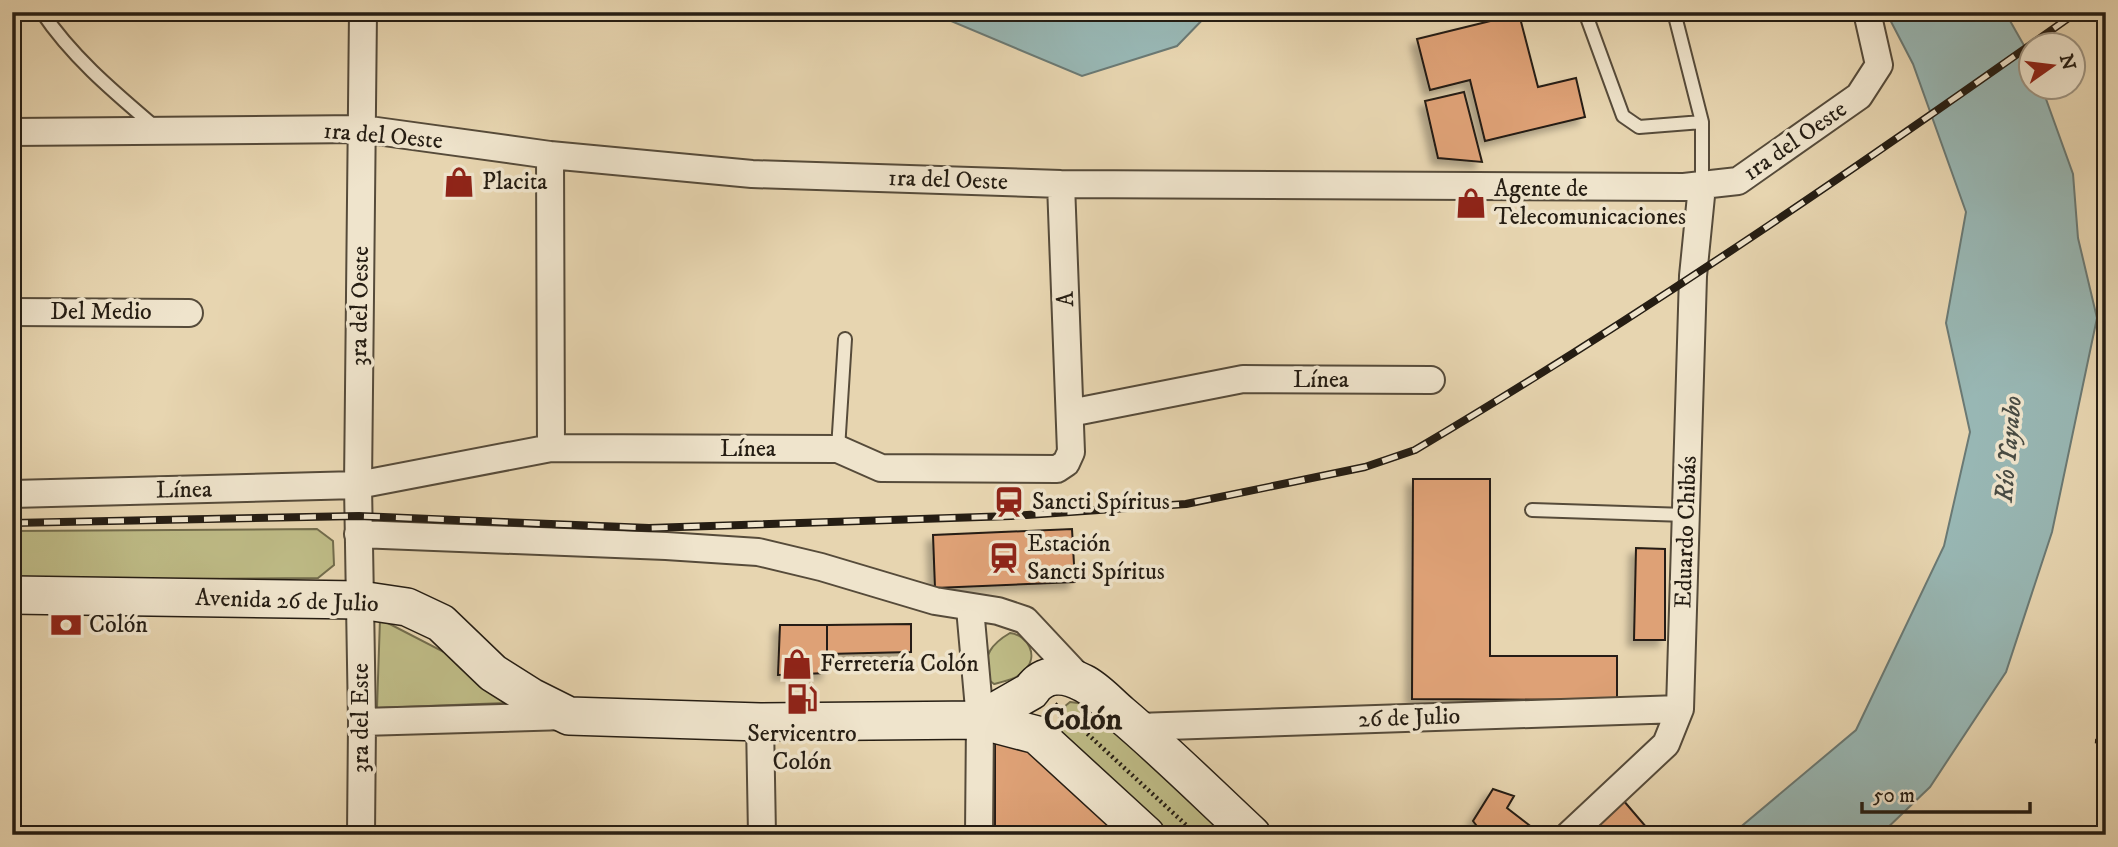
<svg xmlns="http://www.w3.org/2000/svg" width="2118" height="847" viewBox="0 0 2118 847" font-family="'IM FELL DW Pica',serif">
	<defs>
		<filter id="shadow"><feDropShadow dx="-6" dy="6" stdDeviation="3.5" flood-color="#0004"/></filter>
	</defs>
	<rect width="100%" height="100%" fill="#e7d5b0"/>
	<filter id="stains"><feTurbulence type="fractalNoise" baseFrequency=".00286" numOctaves="4"/><feColorMatrix values="0 0 0 0 .2 0 0 0 0 .09 0 0 0 0 .02 0 0 0 .5 -.17"/></filter>
	<radialGradient id="worn" r=".72"><stop offset=".6" stop-color="#630" stop-opacity="0"/><stop offset="1" stop-color="#630" stop-opacity=".3"/></radialGradient>
	<path fill="#bebb86" stroke="#726c4c" stroke-width="2" d="M317 529 333 541 334 565 318 578 12 580V531Z
		M380 619 446 653 505 703 377 708Z
		M1010 633C1028 635 1039 656 1025 670 1017 679 1006 681 994 684L985 677C984 655 991 644 1010 633Z
		M1070 702 1086 704 1225 835H1170L1061 732C1057 718 1058 711 1070 702Z"/>
	<path fill="#98b7b4" stroke="#6a7974" stroke-width="2" d="M936 12H1210L1177 46 1082 76 939 16Z
		M1886 12H2005L2030 56V88H2042L2073 174 2078 238 2097 318 2052 532 2006 672 1930 787 1880 835H1731L1856 730 1944 546 1970 432 1946 323 1966 212 1913 64Z"/>
	<path fill="#dea176" stroke="#251d13" stroke-width="2" filter="url(#shadow)" d="M1519 14 1538 87 1576 78 1585 117 1485 141 1470 80 1430 90 1417 39Z
		M1464 92 1482 162 1438 158 1425 101Z
		M1413 479H1490V656H1617V700L1412 699Z
		M1072 529 1075 582 935 588 933 535Z
		M1636 548 1665 549V640H1634Z
		M911 624V652L827 654V625Z
		M780 625H827V673L778 675Z
		M995 741 1030 745 1126 835H995Z
		M1493 789 1514 796 1507 808 1542 835H1505L1497 829 1483 834 1473 821Z
		M1623 800 1653 835H1608L1597 824Z"/>
	<g fill="none" stroke-linecap="round" stroke-linejoin="round">
		<defs>
			<path id="service" d="M42 12C72 57 114 92 155 127
				M1585 12 1623 116 1639 127 1702 122
				M1674 12 1702 122V186
				M838 449 845 339
				M1532 510 1686 515"/>
			<path id="minor" d="M12 132 362 129 550 155 752 174 1061 184 1684 187 1738 181 1859 96 1879 65 1867 12
				M550 155 551 448
				M12 312 189 313
				M1070 413 1243 379 1431 380
				M12 494 358 485 551 448 838 449 881 468 1057 469 1066 463 1071 452 1061 184
				M358 534 666 546 758 552 821 567 935 601 998 611 1025 620 1084 683
				M970 608 980 720 979 835
				M362 722 567 716
				M760 722 762 835
				M1137 727 1680 709
				M361 835 362 722 358 485 363 12
				M1569 835 1666 744 1680 709 1693 276 1702 186"/>
			<path id="secondary" d="M12 595 360 600 407 607 441 623 493 673 531 697 569 716 760 722 980 720 1037 735 1146 835
				M980 720 1031 691C1043 672 1065 673 1083 683 1096 689 1109 704 1121 714 1166 752 1208 794 1252 835"/>
		</defs>
		<use href="#service" stroke="#564b3a" stroke-width="16"/>
		<use href="#minor" stroke="#564b3a" stroke-width="30"/>
		<use href="#secondary" stroke="#251d13" stroke-width="40"/>
		<path stroke="#251d13" stroke-width="4.5" stroke-dasharray="2 3.5" stroke-linecap="butt" d="M1055 704 1197 835
			M2095 741 2106 742"/>
		<use href="#service" stroke="#efe4cc" stroke-width="12"/>
		<use href="#minor" stroke="#efe4cc" stroke-width="26"/>
		<use href="#secondary" stroke="#efe4cc" stroke-width="37"/>
		<defs>
			<path id="rail" d="M12 523 359 516 649 528 1011 516 1186 504 1365 467 1415 450C1643 315 1861 165 2077 12"/>
		</defs>
		<use href="#rail" stroke="#251d13" stroke-width="8"/>
		<use href="#rail" stroke="#efe4cc" stroke-width="5" stroke-dasharray="16" stroke-linecap="butt"/>
	</g>
	<defs>
		<symbol id="shop-bare" viewBox="-9 -9 18 18"><path d="M-5-2.5h2.3a2.7 3.5 0 0 1 5.4 0H5L5.5 6h-11ZM-1.5-2.5h3a1.5 2.3 0 0 0-3 0Z" fill="#8f2418" stroke="#efe4cc" stroke-width="2.5" paint-order="stroke"/></symbol>
		<symbol id="station-bare" viewBox="-9 -9 18 18"><path d="M-3-6H3Q5-6 5-4V2Q5 4 3 4L4.5 6H3L1.5 4h-3L-3 6H-4.5L-3 4Q-5 4-5 2V-4Q-5-6-3-6ZM-3.5-4v3h7v-3ZM-3.5 1v1.5H-2V1ZM2 1v1.5H3.5V1Z" fill="#8f2418" stroke="#efe4cc" stroke-width="2.5" paint-order="stroke"/></symbol>
		<symbol id="bank-bare" viewBox="-9 -9 18 18"><path d="M-6-4H6V4H-6ZM0-2.3a2.3 2.3 0 1 0 0 4.6a2.3 2.3 0 1 0 0-4.6Z" fill="#8f2418" stroke="#efe4cc" stroke-width="2.5" paint-order="stroke"/></symbol>
		<symbol id="fuel-bare" viewBox="-9 -9 18 18"><path d="M-5.5-6h7V0h2V4h1.3V-2.5L3-4.5l.8-.8L6-3V5H2.5V1h-1V6h-7ZM-4.2-4.7v3.2H.2V-4.7Z" fill="#8f2418" stroke="#efe4cc" stroke-width="2.5" paint-order="stroke"/></symbol>
	</defs>
	<g fill-rule="evenodd">
		<use href="#shop-bare" x="437" y="160" width="44" height="44"/>
		<use href="#shop-bare" x="1449" y="181" width="44" height="44"/>
		<use href="#station-bare" x="987" y="480" width="44" height="44"/>
		<use href="#station-bare" x="982" y="536" width="44" height="44"/>
		<use href="#bank-bare" x="44" y="603" width="44" height="44"/>
		<use href="#shop-bare" x="775" y="642" width="44" height="44"/>
		<use href="#fuel-bare" x="780" y="677" width="44" height="44"/>
	</g>
	<g text-anchor="middle" dominant-baseline="central" stroke-width="7" stroke-linejoin="round" paint-order="stroke">
		<g font-size="24" fill="#251d13" stroke="#efe4cc">
			<text transform="translate(383 136) rotate(5)">1ra del Oeste</text>
			<text transform="translate(1795 141) rotate(-35)">1ra del Oeste</text>
			<text transform="translate(948 180) rotate(2)">1ra del Oeste</text>
			<text transform="translate(1066 299) rotate(-92)">A</text>
			<text transform="translate(360 306) rotate(-89)">3ra del Oeste</text>
			<text x="101" y="312">Del Medio</text>
			<text x="1321" y="380">Línea</text>
			<text x="748" y="449">Línea</text>
			<text transform="translate(184 490) rotate(-1)">Línea</text>
			<text transform="translate(1686 532) rotate(-88)">Eduardo Chibás</text>
			<text transform="translate(287 601) rotate(2)">Avenida 26 de Julio</text>
			<text transform="translate(361 718) rotate(-90)">3ra del Este</text>
			<text transform="translate(1409 718) rotate(-2)">26 de Julio</text>
		</g>
		<g font-size="24" fill="#251d13" stroke="#efe4cc" text-anchor="start">
			<text x="482" y="182">Placita</text>
			<text x="1494" y="189">Agente de<tspan x="1494" dy="28">Telecomunicaciones</tspan></text>
			<text x="1032" y="502">Sancti Spíritus</text>
			<text x="1027" y="544">Estación<tspan x="1027" dy="28">Sancti Spíritus</tspan></text>
			<text x="89" y="625">Colón</text>
			<text x="820" y="664">Ferretería Colón</text>
			<text x="802" y="734" text-anchor="middle">Servicentro<tspan x="802" dy="28">Colón</tspan></text>
		</g>
		<g font-size="26" font-style="italic" fill="#484b43" stroke="#efe4cc">
			<text transform="translate(2009 449) rotate(-85)">Río Yayabo</text>
		</g>
		<g font-size="32" font-weight="bold" fill="#251d13" stroke="#efe4cc">
			<text x="1083" y="720">Colón</text>
		</g>
	</g>
	<rect width="2118" height="847" fill="none" stroke="#e7d5b0" stroke-width="42"/>
	<rect x="14" y="14" width="2090" height="819" fill="none" stroke="#251d13" stroke-width="3.5"/>
	<rect x="21" y="21" width="2076" height="805" fill="none" stroke="#251d13" stroke-width="2"/>
	<g transform="translate(2052 66) rotate(76)"><circle r="33" fill="#efe4cc" stroke="#9e9482" stroke-width="2"/>
	<path d="M0-5L12 26L0 18L-12 26Z" fill="#8f2418"/>
	<text y="-10" font-size="19" font-weight="bold" text-anchor="middle" fill="#251d13">N</text>
	</g>
	<path d="M1862 802v10h168v-10" fill="none" stroke="#251d13" stroke-width="3.5"/>
	<text x="1873" y="802" font-size="21" fill="#251d13" stroke="#efe4cc" stroke-width="5" paint-order="stroke">50 m</text>
	<rect width="100%" height="100%" filter="url(#stains)"/>
	<rect width="100%" height="100%" fill="url(#worn)"/>
</svg>
